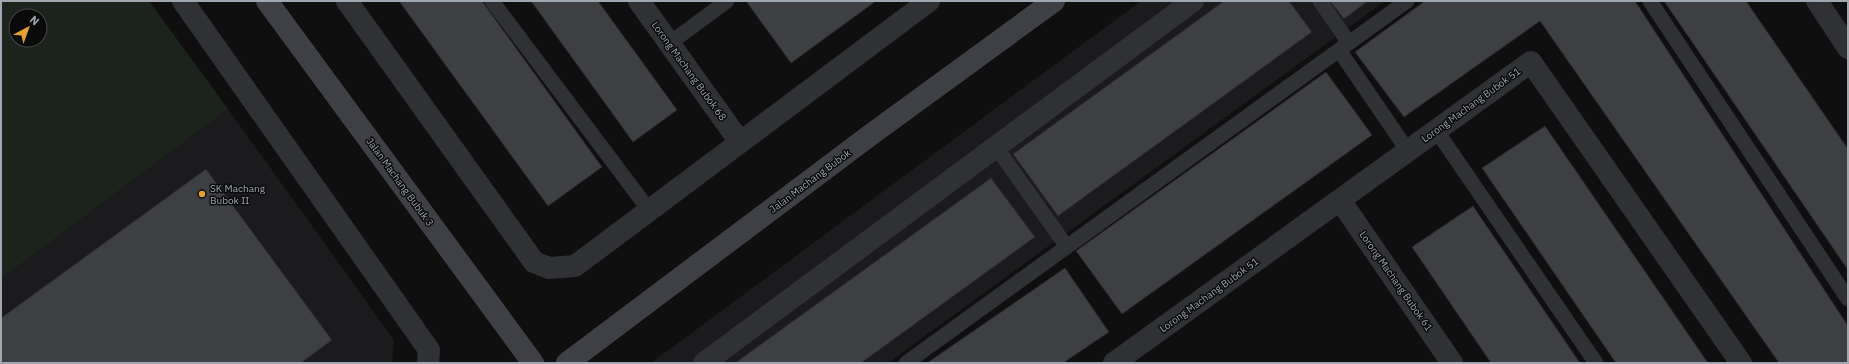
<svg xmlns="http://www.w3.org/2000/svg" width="1849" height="364" viewBox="0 0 1849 364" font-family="'IBM Plex Sans',sans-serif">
	<rect width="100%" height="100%" fill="#0f0f10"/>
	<path fill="#1b1b1d" d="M1141 1H1385L888 363H651Z
		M228 109 394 340 392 363H1V279Z"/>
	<path fill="#1c231c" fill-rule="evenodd" d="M1 1H149L228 109 1 279ZM16 16H40V40H16Z"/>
	<path fill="#3e3f43" stroke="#29292c" d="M399 1H482L602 167 548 206Z
		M531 1H598L677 110 633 142Z
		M746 1H876L791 63Z
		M1224 1H1289L1312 32 1058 216 1013 154Z
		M1330 1H1368L1344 19Z
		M1425 1H1635L1848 326V363H1779L1540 21 1404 117 1355 52Z
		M1664 1H1746L1848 149V270Z
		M1326 72 1372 135 1122 314 1076 251Z
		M1545 126 1708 363H1616L1482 168Z
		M206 169 332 340 301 363H1V318Z
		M991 178 1035 237 861 363H735Z
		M1473 206 1580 363H1491L1412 247Z
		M1065 268 1109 332 1063 363H927Z"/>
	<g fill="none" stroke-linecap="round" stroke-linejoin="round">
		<path stroke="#303135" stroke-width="15" d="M492 1 649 210
			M1320 1 1349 43
			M1650 1 1848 299
			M670 43 727 1
			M1339 50 1408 151
			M1436 130 1596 363
			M996 147 1067 247
			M906 363 1407 1"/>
		<path stroke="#303135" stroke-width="22" d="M183 1 429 350 428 363
			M347 1 534 262 549 268 575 266 929 1
			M639 1 740 142
			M1817 1 1848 48
			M1340 200 1452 363
			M704 363 1193 1
			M1114 363 1531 62 1741 363"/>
		<path stroke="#3f4045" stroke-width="22" d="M267 1 533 363
			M567 363 869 136 1054 1"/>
	</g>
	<circle fill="#e49f33" stroke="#0a0a0b" stroke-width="1.5" cx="202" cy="194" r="4"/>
	<g text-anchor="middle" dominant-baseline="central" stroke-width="3" stroke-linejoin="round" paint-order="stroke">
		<g font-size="10" fill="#a1a7b0" stroke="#0a0a0b">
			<text transform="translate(689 71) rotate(54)">Lorong Machang Bubok 68</text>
			<text transform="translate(1471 105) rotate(-36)">Lorong Machang Bubok 51</text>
			<text transform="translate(810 181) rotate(-37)">Jalan Machang Bubok</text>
			<text transform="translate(400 182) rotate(54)">Jalan Machang Bubuk 3</text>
			<text transform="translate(1396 281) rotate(55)">Lorong Machang Bubok 61</text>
			<text transform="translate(1209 295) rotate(-36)">Lorong Machang Bubok 51</text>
		</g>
		<g font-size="10" fill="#a1a7b0" stroke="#0a0a0b" text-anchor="start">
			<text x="210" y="188">SK Machang<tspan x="210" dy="12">Bubok II</tspan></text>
		</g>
	</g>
	<rect width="1849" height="364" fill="none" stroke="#a1a7b0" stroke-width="4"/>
	<g transform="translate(28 28) rotate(41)"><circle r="19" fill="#0a0a0b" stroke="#46494d"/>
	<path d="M0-3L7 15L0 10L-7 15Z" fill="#e49f33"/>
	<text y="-6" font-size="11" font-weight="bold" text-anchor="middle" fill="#a1a7b0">N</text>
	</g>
</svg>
